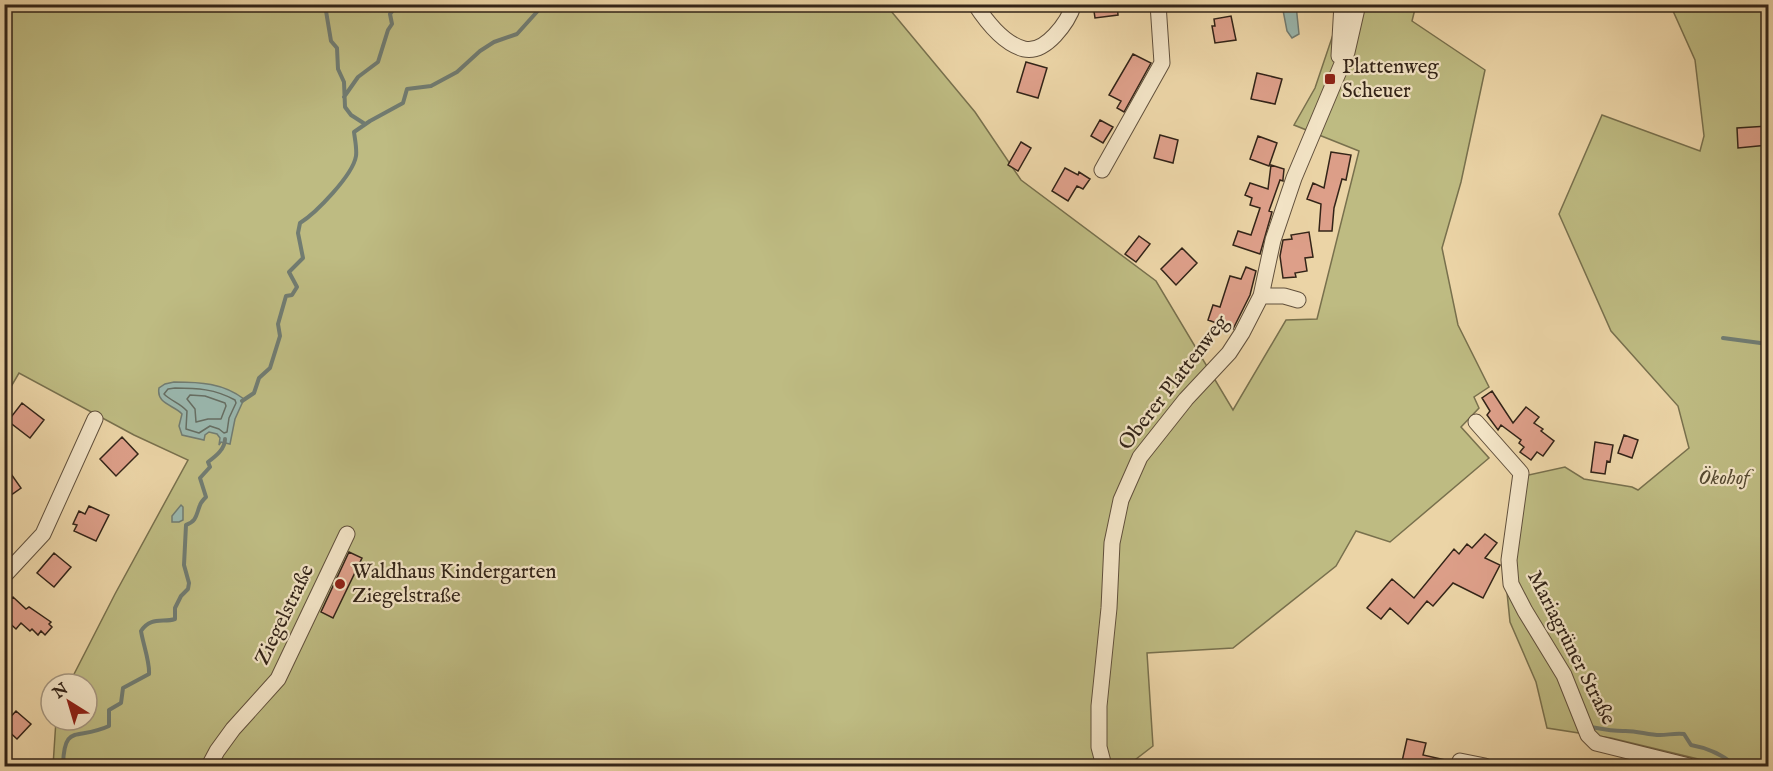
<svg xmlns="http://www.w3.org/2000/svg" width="1773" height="771" viewBox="0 0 1773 771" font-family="'IM FELL English',serif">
	<rect width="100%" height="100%" fill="#ebd4a6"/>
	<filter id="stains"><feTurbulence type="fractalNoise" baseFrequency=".00333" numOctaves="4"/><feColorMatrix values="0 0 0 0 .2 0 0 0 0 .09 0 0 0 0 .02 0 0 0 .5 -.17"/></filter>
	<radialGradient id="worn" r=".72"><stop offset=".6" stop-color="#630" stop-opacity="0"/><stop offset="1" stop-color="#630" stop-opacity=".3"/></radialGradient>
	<path fill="#bebb82" stroke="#78704d" stroke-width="1.5" d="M5 5H886L975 112 1021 180 1156 281 1233 410 1286 320 1317 319 1359 151 1294 125 1315 88 1343 5H1416L1412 21 1485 70 1461 182 1442 248 1458 325 1489 387 1474 397 1479 408 1461 427 1489 458 1390 542 1356 531 1336 566 1233 648 1147 653 1153 746 1127 766H53L56 720H87V684H69L115 594 188 460 134 435 19 373 5 397Z
		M1651 5H1768V766H1707L1702 760 1611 738 1547 728 1536 682 1510 622 1503 553 1524 476 1565 467 1584 479 1632 487 1638 490 1689 448 1678 406 1611 331 1559 214 1602 115 1700 151 1704 136 1695 60 1673 11Z"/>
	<path fill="#9ab7ae" stroke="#717c72" stroke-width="1.5" d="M1282 5H1296L1299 34 1292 38 1287 31Z
		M174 382C200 382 223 383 244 399L235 419 230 444 221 442 219 445 220 438 217 434 209 432 205 435 204 440 182 435 179 426 182 414C174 405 156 404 159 388L165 384Z
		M181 505 183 507V520L179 522H172V516Z"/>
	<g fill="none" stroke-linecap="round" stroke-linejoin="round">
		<path stroke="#666e63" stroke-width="1.5" d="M175 388C197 388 215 389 235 400L236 403 229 418 227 432 224 433 219 429 210 426 199 433 186 429 187 411C180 403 171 401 164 394L168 389Z
			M190 395 205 396 225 403 226 406 221 419H208L196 422 195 409 187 399Z"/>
		<path stroke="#717c72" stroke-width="4" d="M322 4 326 11 331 41 337 48 338 69 344 82 345 107 351 115 365 124
			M344 97 358 77 378 62 388 30 392 24 390 14 398 4
			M1723 338 1768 344
			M242 401 254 393 259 378 270 368 280 336 278 324 286 296 292 295 297 287 289 272 303 258 298 233 300 223C316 213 353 175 356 156 357 149 355 140 354 132L370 121 403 103 407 89 431 86 457 72 480 51 494 42 517 34 544 4
			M1591 727C1602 729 1612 731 1623 731 1635 730 1648 735 1660 735 1668 735 1675 733 1684 734L1691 745C1708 748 1723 755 1736 766
			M63 766C64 722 77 741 109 726V710L121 703 123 688 149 674C150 662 143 644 141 631 151 616 163 623 175 619V608L181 596 188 589 189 583 184 565 186 525C197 521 196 515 200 505 201 502 204 499 206 497L200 478 210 467 208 462C216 456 225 449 225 439"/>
	</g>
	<path fill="#dd9f89" stroke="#332418" stroke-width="1.5" d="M1093 4H1117L1118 15 1095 18Z
		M1231 16 1236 40 1215 43 1212 26H1215L1214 19Z
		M1133 54 1151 63 1124 112 1117 108 1121 101 1109 95Z
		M1026 62 1047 68 1038 98 1017 92Z
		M1257 73 1282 79 1275 104 1251 99Z
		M1100 120 1113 127 1103 143 1091 136Z
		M1768 126V145L1738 148 1737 128Z
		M1160 135 1178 140 1173 163 1154 158Z
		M1258 136 1277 143 1269 166 1250 159Z
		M1021 142 1031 148 1018 171 1008 165Z
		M1331 152 1351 155 1346 180 1342 179 1334 208 1332 231H1319L1321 204 1307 199 1313 183 1324 188Z
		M1271 165 1284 169 1283 179V181L1280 180 1269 211 1272 212 1260 254 1233 245 1238 231 1251 235 1260 208 1250 205 1252 198 1245 195 1250 183 1268 189Z
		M1065 168 1078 175 1079 172 1090 179 1083 189 1077 186 1068 201 1052 191Z
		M1309 232 1313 257 1305 258 1307 271 1295 273 1296 277 1283 278 1280 256 1283 240 1292 239 1291 235Z
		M1139 236 1150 244 1136 262 1125 254Z
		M1182 248 1197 263 1176 285 1161 269Z
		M1246 267 1256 271 1250 295 1233 329 1208 320 1213 305 1220 307 1230 276 1241 279Z
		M1492 391 1513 423 1526 407 1539 417 1534 423 1543 429 1541 431 1554 441 1543 456 1537 452 1531 460 1520 452 1524 447 1519 443 1521 440 1501 425 1498 430 1487 415 1490 411 1482 398Z
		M22 403 44 420 30 438 8 421Z
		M1624 435 1638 440 1632 458 1618 453Z
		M122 437 138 454 116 476 100 459Z
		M1595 442 1613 445 1610 462 1607 461 1605 474 1591 472Z
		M4 464 21 488 4 500Z
		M89 506 109 515 96 541 74 531 77 525 73 524 79 511 85 514Z
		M1485 534 1497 543 1485 558 1500 565 1483 598 1453 583 1433 606 1427 601 1408 624 1390 608 1381 619 1367 608 1392 579 1414 598 1454 549 1459 554 1467 544 1472 548Z
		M349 552 362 558 333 618 321 612Z
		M54 553 71 567 54 587 37 573Z
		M13 597 26 609 29 607 51 622 49 624 52 627 45 635 41 631 38 635 32 629 30 631 21 623 16 629 4 618V606Z
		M16 711 31 724 17 739 4 727V724Z
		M1407 739 1426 743 1423 755 1450 761 1448 766H1401Z"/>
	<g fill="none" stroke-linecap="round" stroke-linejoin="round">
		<defs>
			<path id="street" d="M975 4C986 21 1004 44 1024 49 1046 54 1068 22 1074 4
				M1339 56 1342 4
				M1102 170 1162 63 1158 4
				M1261 296H1284L1298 300
				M1476 422 1521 473 1509 560 1511 584 1525 611 1564 675 1588 735 1596 743 1689 766
				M4 576 43 534 95 419
				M209 766 217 751 233 729 278 679 347 534
				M1104 766 1099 747V706L1109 608 1112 543 1121 500 1140 457 1186 399 1229 353 1242 333 1261 296 1273 240 1294 178 1347 52 1358 4
				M1458 766 1460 761 1485 766"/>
		</defs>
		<use href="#street" stroke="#61503c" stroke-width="17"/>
		<use href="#street" stroke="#f2e3c5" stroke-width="15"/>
	</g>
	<g fill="#8f2418" stroke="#f2e3c5" stroke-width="2">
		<rect x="1324" y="73" width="12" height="12" rx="3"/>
		<circle cx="340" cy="584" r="6"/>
	</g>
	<g text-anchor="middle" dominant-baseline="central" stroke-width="4.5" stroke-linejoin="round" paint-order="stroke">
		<g font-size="21" fill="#332418" stroke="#f2e3c5" text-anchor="start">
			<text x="1342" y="67">Plattenweg<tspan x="1342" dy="24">Scheuer</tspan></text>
			<text x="352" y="572">Waldhaus Kindergarten<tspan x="352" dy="24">Ziegelstraße</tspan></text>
		</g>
		<g font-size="21" fill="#332418" stroke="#f2e3c5">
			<text transform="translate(1174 383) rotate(-52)">Oberer Plattenweg</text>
			<text transform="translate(285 615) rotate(-64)">Ziegelstraße</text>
			<text transform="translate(1571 648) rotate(63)">Mariagrüner Straße</text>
		</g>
		<g font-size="21" font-style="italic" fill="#564a32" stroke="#f2e3c5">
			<text x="1724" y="478">Ökohof</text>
		</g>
	</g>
	<rect width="1773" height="771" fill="none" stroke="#ebd4a6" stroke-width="24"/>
	<rect x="6" y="6" width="1761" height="759" fill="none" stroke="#332418" stroke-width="3"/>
	<rect x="12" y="12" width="1749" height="747" fill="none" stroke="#332418" stroke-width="1.5"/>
	<g transform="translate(69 702) rotate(323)"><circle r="28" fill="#f2e3c5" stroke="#a69780" stroke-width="1.5"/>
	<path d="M0-4.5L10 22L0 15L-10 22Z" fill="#8f2418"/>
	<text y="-9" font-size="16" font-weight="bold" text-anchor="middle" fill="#332418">N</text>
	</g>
	<rect width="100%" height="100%" filter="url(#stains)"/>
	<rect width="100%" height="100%" fill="url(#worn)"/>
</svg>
